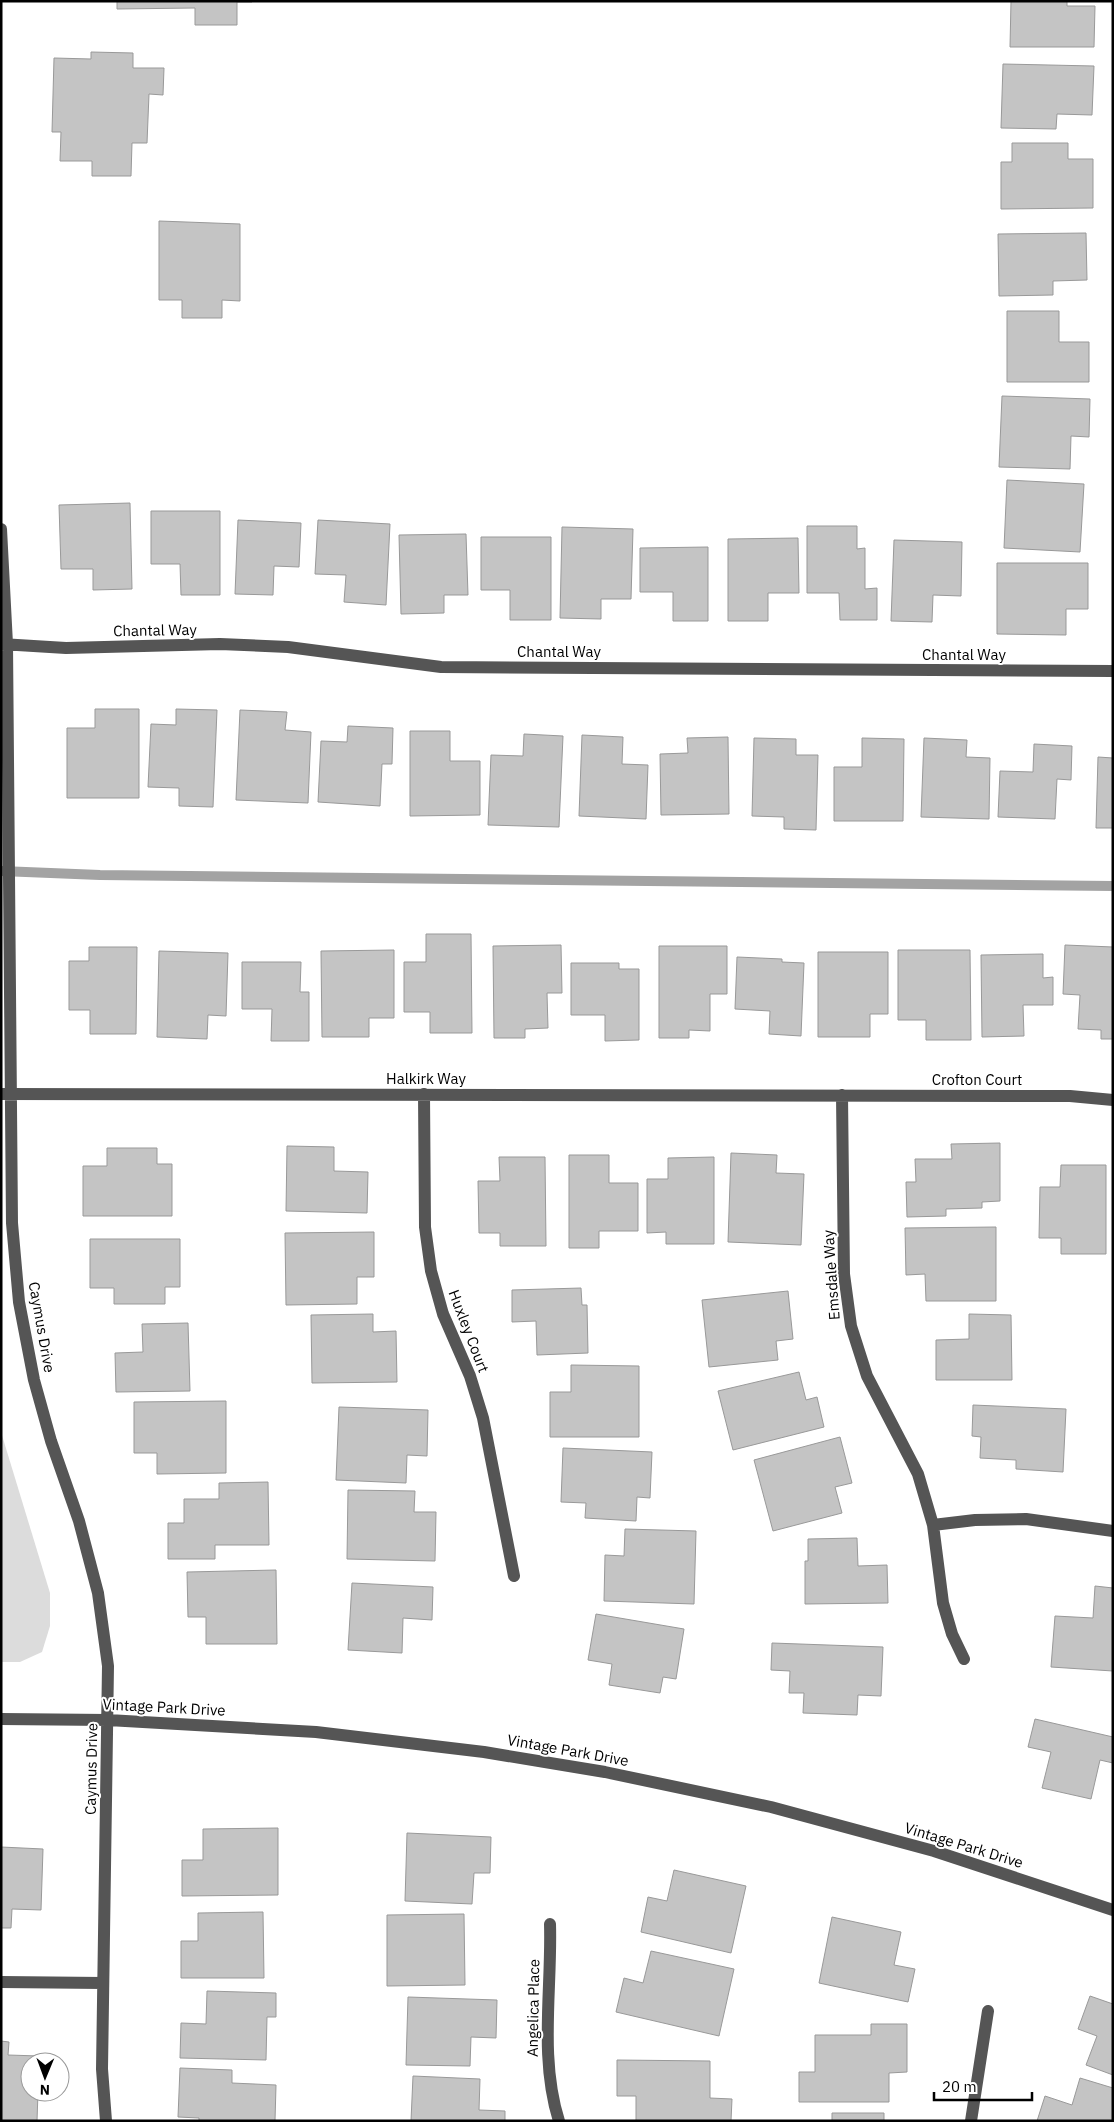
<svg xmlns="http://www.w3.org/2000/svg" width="1114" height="2122" viewBox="0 0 1114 2122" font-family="'IBM Plex Sans',sans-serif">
	<rect width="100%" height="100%" fill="#fff"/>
	<path fill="#dcdcdc" d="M1 1432 50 1593V1626L42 1652 20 1662H1Z"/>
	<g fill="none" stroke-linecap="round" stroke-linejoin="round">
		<path stroke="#a3a3a3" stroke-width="10" d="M1 871 100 875 1113 886"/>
	</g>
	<path fill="#c4c4c4" stroke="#999" d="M117 1H252V2H237V25H195V8L117 9Z
		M1011 1H1067V6H1095L1094 47H1010Z
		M91 52 133 53V68H164L163 95 149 94 147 143H132L131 176H92V161H60L61 132H52L54 58 91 59Z
		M1003 64 1094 66 1092 115 1057 114 1056 129 1001 128Z
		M1012 143H1068V159H1093V208L1001 209V162H1012Z
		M159 221 240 224V301L222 300V318H182V300H159Z
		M1086 233 1087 280 1053 281V295L999 296 998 234Z
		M1007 311H1059V342H1089V382H1007Z
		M1002 396 1090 399 1089 437 1071 436 1070 469 999 467Z
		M1007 480 1084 484 1080 552 1004 548Z
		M130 503 132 589 93 590V569H61L59 505Z
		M151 511H220V595H181L180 564H151Z
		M238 520 301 523 299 567 274 566 273 595 235 594Z
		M318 520 390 524 386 605 344 602 346 575 315 574Z
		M807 526H857V549L865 548V589L877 588V620H840L839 593H807Z
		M562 527 633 529 631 599H601V619L560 618Z
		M466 534 468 595H444V613L401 614 399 535Z
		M481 537H551V620H510V590H481Z
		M798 538 799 593H768V621H728V539Z
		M894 540 962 542 961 596 933 595 932 622 891 621Z
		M708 547V621H673V592H640V548Z
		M997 563H1088V609H1066V635L997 634Z
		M95 709H139V798H67V728H95Z
		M176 709 217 710 213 807 179 806V788L148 787 151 724 176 725Z
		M240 710 287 712 285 730 311 732 308 803 236 800Z
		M348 726 393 728 392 764H382L380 806 318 802 321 741 347 742Z
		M410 731H450V761H480V815L410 816Z
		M524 734 563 736 559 827 488 825 491 755 523 756Z
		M582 735 623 737 622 764 648 765 646 819 579 816Z
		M728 737 729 814 661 815 660 754 688 753 687 738Z
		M754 738 796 739V755H818L816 830 784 829V817L752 816Z
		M862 738 904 739 903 821H834V767H862Z
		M924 738 967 740 966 757 990 758 989 819 921 817Z
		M1034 744 1072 746 1071 780 1057 779 1055 819 998 817 1000 771 1033 772Z
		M1098 757 1113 758V828H1096Z
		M426 934H471L472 1033H430V1012H404V962H426Z
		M561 945 562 993H547L548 1028 525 1029V1038H494L493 946Z
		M1065 945 1113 947V1039H1101V1030L1078 1029 1080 995 1063 994Z
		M659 946H727V994H710V1031L689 1030V1038H659Z
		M89 947H137L136 1034H90V1010H69V961H89Z
		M394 950V1018H369V1037H322L321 951Z
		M898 950H970L971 1040H926V1020H898Z
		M159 951 228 953 226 1016 208 1015 207 1039 157 1037Z
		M818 952H888V1014H870V1037H818Z
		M1043 954V978L1053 977V1005H1023L1024 1036 982 1037 981 955Z
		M737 957 782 959V962L804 963 801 1036 769 1034 770 1011 735 1009Z
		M242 962H301L300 992H309V1041H271L272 1009H242Z
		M571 963H619V969H639V1040L605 1041V1015H571Z
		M1000 1143V1201L982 1202V1208L946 1209V1216L907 1217 906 1182H916L915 1159H952L951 1144Z
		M287 1146 334 1147V1171L368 1172 367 1213 286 1211Z
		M107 1148H157V1164H172V1216H83V1166H107Z
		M731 1153 777 1155 776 1173 804 1174 801 1245 728 1242Z
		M569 1155H609V1183H638V1231H599V1248H569Z
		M499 1157H545L546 1246H500V1233H479L478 1181H500Z
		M714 1157V1244H666V1232L647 1233V1179H668V1158Z
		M1061 1165H1106V1254H1061V1238H1039L1040 1187H1060Z
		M996 1227V1301H926L925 1274 906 1275 905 1228Z
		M374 1232V1277H357V1304L286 1305 285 1233Z
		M90 1239H180V1287H165V1304H114V1288H90Z
		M581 1288 582 1305H587L588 1353 537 1355 536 1321 512 1322V1290Z
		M788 1291 793 1339 776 1341 778 1360 709 1367 702 1300Z
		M373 1314V1332L396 1331 397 1382 312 1383 311 1315Z
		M969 1314 1011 1315 1012 1380H936V1340L969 1339Z
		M188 1323 190 1391 116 1392 115 1353 143 1352 142 1324Z
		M571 1365 639 1366V1437H550V1392H571Z
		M799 1372 806 1400 817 1397 824 1427 733 1450 718 1391Z
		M226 1401V1473L157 1474V1453H134V1402Z
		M973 1405 1066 1409 1063 1472 1016 1469V1460L980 1458 981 1437 972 1436Z
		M339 1407 428 1410 427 1456 407 1455 406 1483 336 1480Z
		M840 1437 852 1483 835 1487 842 1513 773 1531 754 1460Z
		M563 1448 652 1452 650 1498 637 1497 636 1521 585 1518 586 1503 561 1502Z
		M268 1482 269 1545H215V1559H168V1523H184V1499H219V1483Z
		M348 1490 415 1491 414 1512H436L435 1561 347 1559Z
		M625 1529 696 1531 694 1604 604 1601 605 1555 624 1556Z
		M857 1538 858 1566 887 1565 888 1603 805 1604V1561H808V1539Z
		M276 1570 277 1644H206V1617H188L187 1572Z
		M352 1583 433 1587 432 1620 403 1618 402 1653 348 1650Z
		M1095 1586 1113 1588V1671L1051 1667 1055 1616 1093 1618Z
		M596 1614 684 1629 676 1679 663 1677 660 1693 609 1685 612 1664 588 1660Z
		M772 1643 883 1647 881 1696 858 1695 857 1715 803 1713 804 1693H789L790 1671 771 1670Z
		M1035 1719 1113 1737V1763L1100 1760 1091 1799 1042 1788 1051 1752 1028 1747Z
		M278 1828V1895L182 1896V1860H203V1829Z
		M407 1833 491 1837 490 1873H474L472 1904 405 1901Z
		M1 1847 43 1849 41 1910 12 1909 11 1928H1Z
		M674 1870 746 1886 731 1953 641 1932 648 1897 667 1901Z
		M263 1912 264 1978H181V1941H198V1913Z
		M464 1914 465 1985 387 1986V1915Z
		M832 1917 901 1932 894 1965 915 1969 908 2002 819 1983Z
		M651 1951 734 1969 719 2036 616 2012 624 1978 643 1983Z
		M207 1991 276 1993V2017H267L266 2060 180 2058 181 2023 206 2024Z
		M1090 1996 1113 2004V2075L1086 2065 1097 2036 1078 2029Z
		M408 1997 497 2000 496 2038 471 2037 470 2066 406 2065Z
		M871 2024H907V2072L889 2073V2102H799V2072H815V2035H871Z
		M1 2041 9 2042 8 2055 39 2056V2062H30V2092H38L37 2121H1Z
		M617 2060 710 2061V2098L732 2099 731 2121H636V2096H617Z
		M180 2068 232 2070V2083L276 2085 275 2121H199V2118L178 2117Z
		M413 2076 480 2079 479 2110 505 2111V2121H411Z
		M1080 2078 1113 2088V2121H1037L1045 2096 1072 2105Z
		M832 2113H884V2121H832Z"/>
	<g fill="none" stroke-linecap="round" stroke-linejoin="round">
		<path stroke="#555" stroke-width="12" d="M1 529 7 644 12 1223 19 1302 34 1380 51 1441 79 1521 98 1593 108 1666 102 2069 106 2121
			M1 644 66 648 220 644 288 647 441 667 1113 671
			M1 1094 1070 1096 1113 1100
			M424 1094 425 1227 431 1271 443 1314 470 1376 483 1418 514 1576
			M842 1095 844 1274 851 1326 867 1376 918 1474 933 1525 943 1603 952 1634 964 1659
			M933 1525 975 1520 1026 1519 1113 1531
			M1 1719 108 1720 316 1732 484 1752 605 1772 771 1807 934 1851 1113 1910
			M550 1924C552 1989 539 2058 559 2121
			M1 1982 103 1983
			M971 2121 988 2011"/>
	</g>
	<g text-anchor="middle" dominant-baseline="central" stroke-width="4" stroke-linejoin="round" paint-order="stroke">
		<g font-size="15" fill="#000" stroke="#fff">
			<text transform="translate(155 630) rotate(-1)">Chantal Way</text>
			<text x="559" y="651">Chantal Way</text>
			<text x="964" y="654">Chantal Way</text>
			<text x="426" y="1078">Halkirk Way</text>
			<text x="977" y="1079">Crofton Court</text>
			<text transform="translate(831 1275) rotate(-94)">Emsdale Way</text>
			<text transform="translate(42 1327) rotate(80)">Caymus Drive</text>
			<text transform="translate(469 1331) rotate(69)">Huxley Court</text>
			<text transform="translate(164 1707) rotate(3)">Vintage Park Drive</text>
			<text transform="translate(568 1750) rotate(10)">Vintage Park Drive</text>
			<text transform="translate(91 1769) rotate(-89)">Caymus Drive</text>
			<text transform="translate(964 1845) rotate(17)">Vintage Park Drive</text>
			<text transform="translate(533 2008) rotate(-89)">Angelica Place</text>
		</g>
	</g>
	<rect width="1114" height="2122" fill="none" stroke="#000000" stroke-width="5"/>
	<g transform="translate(45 2077) rotate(181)"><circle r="24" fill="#ffffff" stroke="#999999"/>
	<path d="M0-4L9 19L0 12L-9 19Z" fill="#000000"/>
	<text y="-8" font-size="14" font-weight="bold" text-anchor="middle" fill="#000000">N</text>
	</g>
	<path d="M934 2092v8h98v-8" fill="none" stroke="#000000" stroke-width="2.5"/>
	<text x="942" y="2092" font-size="15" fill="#000000" stroke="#ffffff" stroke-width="4" paint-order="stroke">20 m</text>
</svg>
